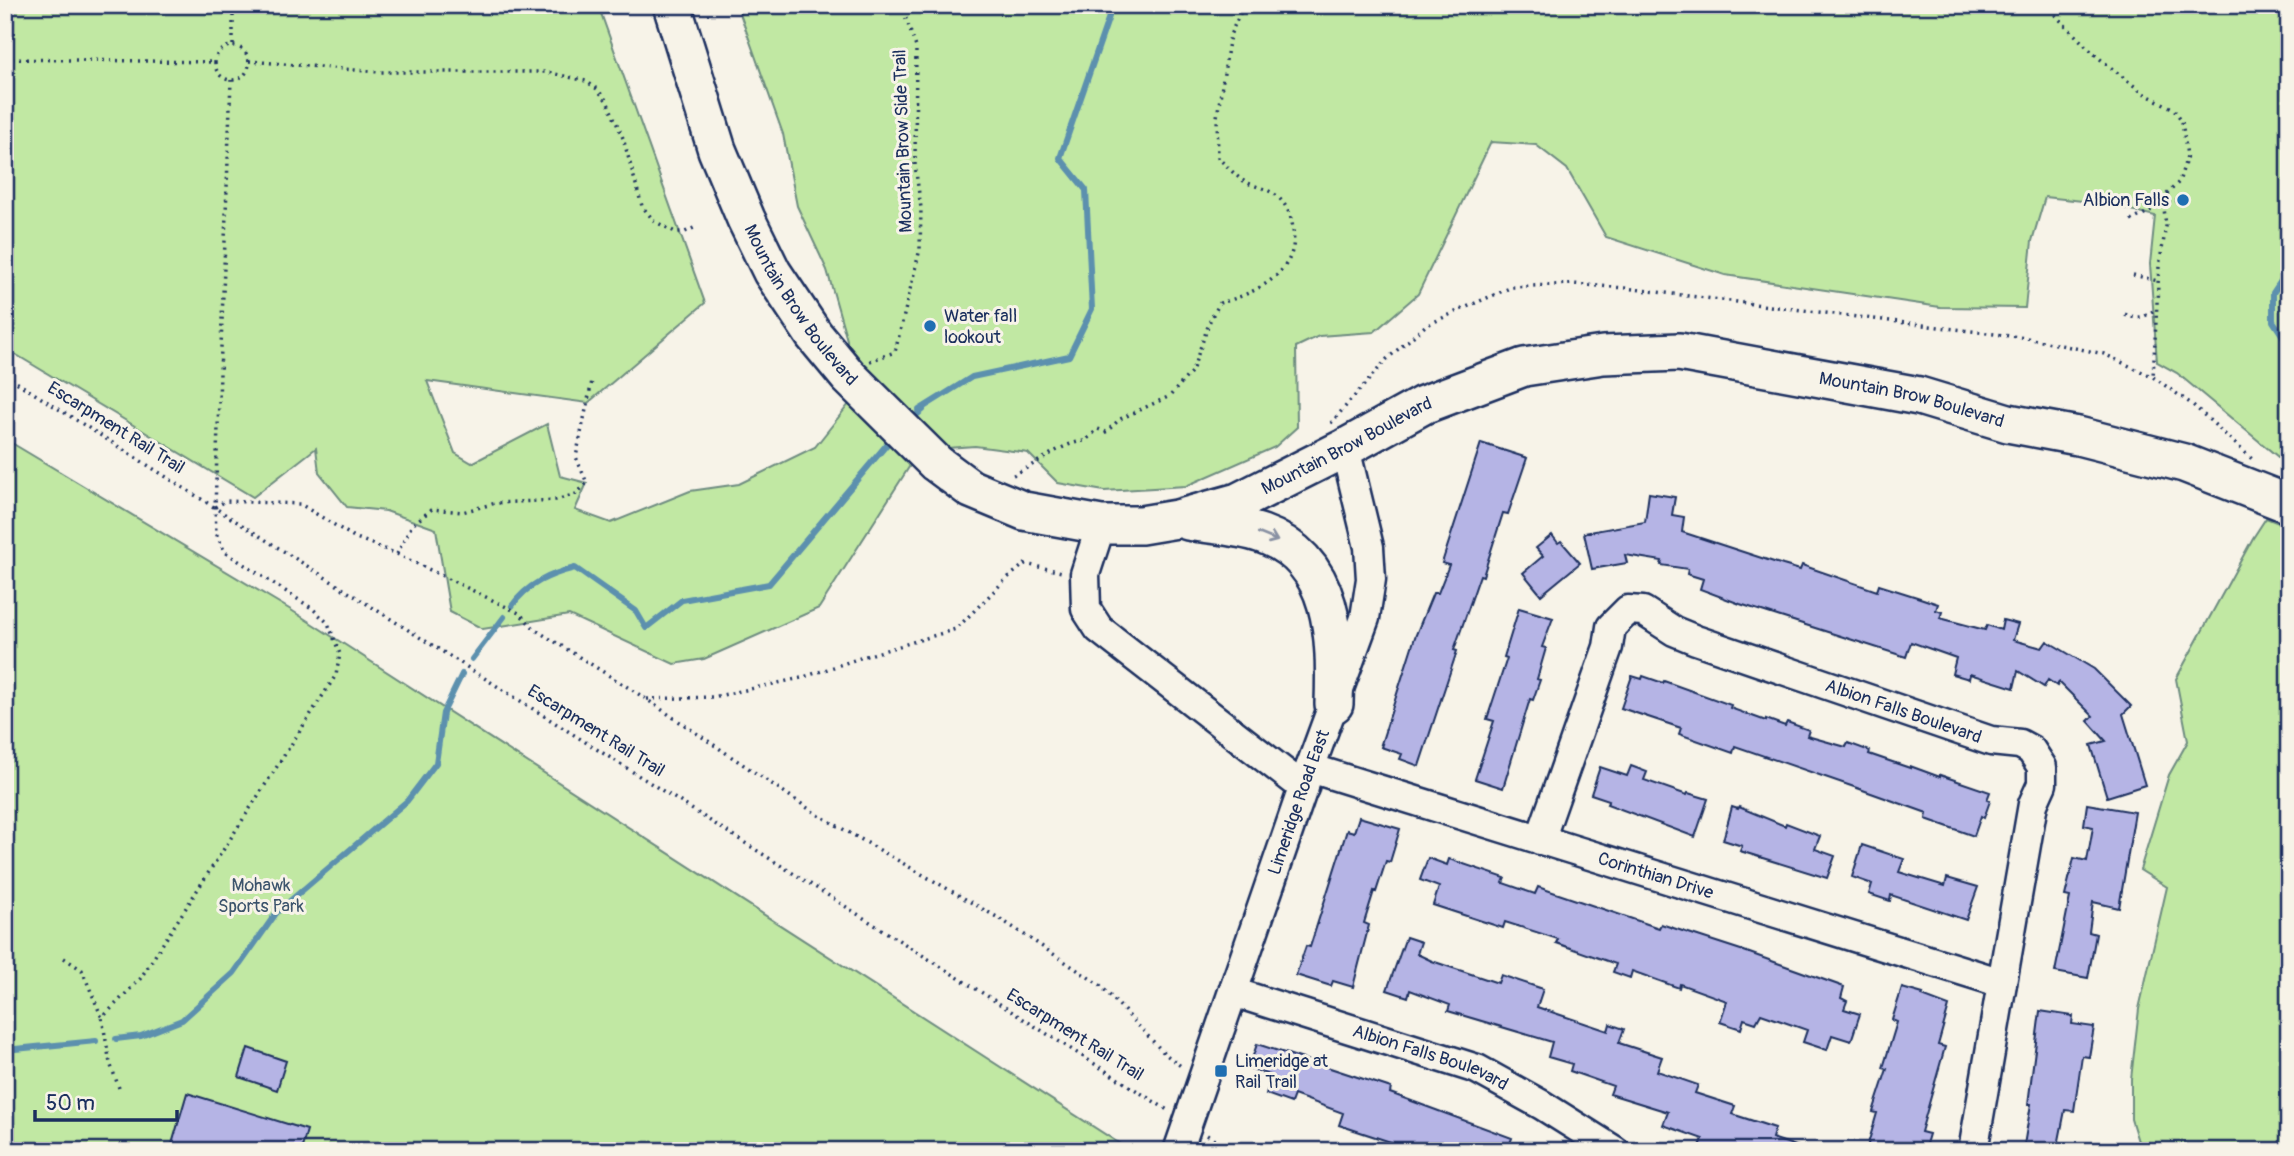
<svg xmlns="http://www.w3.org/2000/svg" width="2294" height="1156" viewBox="0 0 2294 1156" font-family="Pangolin,sans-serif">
	<rect width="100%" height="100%" fill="#f7f3e8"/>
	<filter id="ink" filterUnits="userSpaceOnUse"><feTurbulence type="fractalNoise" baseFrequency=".0143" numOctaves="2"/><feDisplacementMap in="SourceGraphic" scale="14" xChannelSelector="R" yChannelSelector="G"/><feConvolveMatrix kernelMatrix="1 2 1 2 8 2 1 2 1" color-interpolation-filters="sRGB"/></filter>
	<g filter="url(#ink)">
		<path fill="#c1e8a3" stroke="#6e8c80" stroke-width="2" d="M5 5H598L705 303 588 403 427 381 455 453 472 463 547 424 560 476 587 483 575 510 611 523 690 491 739 484 815 447 849 404 847 340 827 270 797 206 783 134 737 5H2289V466L2177 373 2157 362 2150 264 2155 216 2102 203 2045 197 2032 241 2025 308 1940 307 1725 275 1606 237 1567 169 1536 145 1491 142 1418 294 1374 332 1319 336 1296 347 1297 427 1275 447 1186 486 1104 491 1058 483 1028 453 975 446 947 448 911 464 819 608 704 659 674 664 569 615 483 629 450 612 436 529 386 511 347 507 319 472 316 448 253 497 5 348Z
			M5 439 291 610 1131 1151H5Z
			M2266 518 2289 527V983L2285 1016 2289 1024V1151H2141L2131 1119V1079L2139 1009 2167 887 2140 870 2169 775 2188 741 2176 679 2253 538Z"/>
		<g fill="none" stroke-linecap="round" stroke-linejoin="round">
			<path stroke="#5b90ae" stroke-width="6" d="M2289 269 2273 293V321L2289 345
				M909 421 923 410H919L972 377 1069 356 1092 309 1086 190 1060 158 1113 5
				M512 606C527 584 550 574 575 568L636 611 646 628 682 600 769 584 894 436
				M472 659 504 617
				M116 1039 141 1036 182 1020 234 973 277 912 407 801 436 763 443 713 462 674
				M5 1050 96 1041"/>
		</g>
		<path fill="#b5b4e5" stroke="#1b2f5e" stroke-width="2" d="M1481 443 1527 458 1508 514 1503 513 1483 576 1480 575 1454 650 1457 651 1419 766 1400 759 1402 754 1381 747 1382 744H1381L1415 637 1433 593H1438L1449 565 1442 563Z
			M1649 493 1675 497 1672 515 1684 517 1682 532 1783 565 1800 570 1802 565 1877 591 1879 585 1917 597 1938 604 1936 610 1942 612 1940 618 1985 630 1987 625 2001 630 2003 620 2018 624 2013 640 2042 648 2047 641 2094 669 2131 706 2123 714 2145 785 2107 797 2091 745 2106 741 2088 721 2093 716 2059 682 2057 686 2048 680 2044 687 2018 671 2014 688 1970 674 1969 679 1952 674 1956 658 1911 642 1906 657 1740 604 1700 589 1703 579 1687 574 1688 569 1661 565 1662 561 1625 555 1627 563 1592 569 1584 533 1645 522Z
			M1552 535 1558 543 1561 541 1580 563 1541 595 1523 573 1543 556 1536 548Z
			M1519 608 1553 618 1542 647 1546 648 1537 679 1540 680 1533 700 1530 699 1503 788 1475 779 1494 721 1487 719 1507 658 1504 657Z
			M1632 676 1642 679 1643 676 1663 683 1664 681 1731 705 1730 708 1766 721V719L1785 726 1787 722 1809 730 1807 736 1846 747 1848 743 1870 751 1869 754 1910 768V766L1940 777V775L1990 792 1987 800 1990 801 1984 818 1981 816 1974 836 1926 819 1927 813 1857 788 1735 746 1733 753 1679 734 1681 728 1621 708Z
			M1631 766 1647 772 1644 780 1687 795 1688 793 1708 799 1695 837 1607 804 1609 800 1591 794 1600 767 1627 776Z
			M2087 804 2135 812 2119 908 2093 902 2089 932 2096 934 2088 978 2055 972 2070 897 2065 896 2074 858 2087 861 2093 827 2084 825Z
			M1732 807 1738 809 1739 807 1785 826 1786 823 1820 836 1815 849 1835 856 1827 878 1740 851 1742 846 1723 840Z
			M1359 817 1400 829 1390 862 1386 861 1376 892 1374 891 1364 923 1369 925 1353 987 1333 981 1331 986 1296 975 1306 946 1310 947 1347 830 1354 832Z
			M1862 845 1904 859 1899 872 1945 886 1947 878 1978 887 1966 920 1891 895 1890 901 1869 894 1872 884 1852 877Z
			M1428 858 1447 865 1449 859 1505 878 1503 883 1535 894 1538 887 1659 928 1661 924 1744 951 1844 987 1841 998 1847 1001 1844 1009 1860 1014 1851 1041 1832 1035 1827 1050 1803 1042 1807 1030 1761 1014 1756 1023 1744 1019 1741 1029 1720 1022 1727 1001 1680 984 1679 988 1632 971 1630 978 1613 972 1616 964 1556 943 1558 939 1505 922 1503 928 1433 905 1439 887 1420 880Z
			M1406 937 1421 942 1417 954 1432 961 1498 983 1501 975 1543 989 1537 1007 1608 1031 1610 1024 1624 1029 1619 1043 1662 1057 1657 1071 1698 1085 1695 1093 1735 1106 1732 1114 1775 1128 1772 1138 1802 1148V1151H1715L1700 1146 1703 1139 1663 1125 1668 1112 1610 1094 1613 1086 1570 1071 1572 1064 1548 1057 1552 1042 1448 1011 1450 1005 1410 990 1408 997 1387 990Z
			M1902 988 1923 994 1922 996 1949 1006 1938 1045 1945 1047 1921 1132 1929 1134 1924 1151H1866L1877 1113 1873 1112 1887 1069 1883 1068 1897 1022 1892 1020Z
			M2040 1011 2073 1016 2072 1024 2094 1027 2089 1057 2082 1056 2074 1111 2065 1110 2057 1151H2023L2031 1104H2028Z
			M1257 1044 1391 1088 1390 1093 1512 1138 1507 1151H1418L1339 1125 1343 1113 1294 1095 1291 1103 1266 1094 1272 1076 1249 1068Z
			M248 1048 286 1061 277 1090 239 1077Z
			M187 1093 307 1130 301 1151H170Z"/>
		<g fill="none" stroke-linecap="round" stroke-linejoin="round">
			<defs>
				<g id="minor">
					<path d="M1101 525 1085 574 1086 609 1099 629 1304 788"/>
					<path id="s1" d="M1310 768 2002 983"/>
					<path id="s2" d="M1540 840 1608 647 1611 627 1628 610 1643 611 1674 631 1696 640 1991 741 2020 744 2031 750 2042 767V784L2033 804 1973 1151"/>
					<path id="s3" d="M1233 992 1477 1069 1542 1105 1615 1151"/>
					<path id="s4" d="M1178 1151 1310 768 1365 618 1371 579 1369 547 1345 448"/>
				</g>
				<g id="major">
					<path id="s5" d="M672 5 717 150 746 219 772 272 814 335 848 376 936 463 971 489 1024 511 1101 525H1141L1177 519 1238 502 1345 448 1423 405 1524 367 1603 355 1679 352 1919 396 2008 423 2078 436 2184 463 2289 504"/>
					<path d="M1188 521C1212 525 1239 526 1262 534 1336 560 1336 639 1334 704"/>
				</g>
			</defs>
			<use href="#minor" stroke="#1b2f5e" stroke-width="33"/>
			<use href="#major" stroke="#1b2f5e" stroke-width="42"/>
			<path stroke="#1b2f5e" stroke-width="3.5" stroke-dasharray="2 5" stroke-linecap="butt" d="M2045 5 2094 54 2143 93 2174 109 2182 121 2187 156 2179 182 2163 198 2166 227 2159 266 2153 377
				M233 45V5
				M215 63a17 17 0 1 1 34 0a17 17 0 1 1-34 0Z
				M5 59 215 62
				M249 61 378 72H547L586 81 597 89 607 101 623 138 642 206 654 221 675 232H685L694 228
				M2131 221 2165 203 2183 200
				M2133 275 2158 281
				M2125 314C2140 320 2145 317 2157 308
				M870 361 895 352 920 249 921 208 915 165 916 47 901 5
				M5 375 1169 1111
				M1331 423 1387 359 1425 326 1471 305 1512 287 1573 284 1625 288 2027 338 2104 354 2153 377 2193 405 2252 459
				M1013 475C1035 466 1062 442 1085 441L1098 429 1106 432 1120 419 1170 396 1192 371 1211 318 1220 303C1254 294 1300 273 1293 230 1292 217 1287 205 1277 196 1268 188 1253 187 1242 180 1234 174 1226 165 1218 158L1217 117 1230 35 1244 5
				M215 507 226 501 300 504 354 537 397 554 519 613 536 630 637 693 815 813 1002 920 1100 985 1164 1053 1182 1067
				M397 554 412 525 432 509 462 512 496 503 556 500 576 494 587 483 576 457 592 381
				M647 699 713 697 801 678 866 656 956 629 1006 579 1025 564 1062 572
				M64 958 82 970 102 1018
				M119 1088 110 1063 102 1018 140 979 336 675 340 654 328 623 313 609 225 552 216 533 215 507 231 80
				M1207 1135 1231 1151"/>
			<use href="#minor" stroke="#f7f3e8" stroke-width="28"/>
			<use href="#major" stroke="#f7f3e8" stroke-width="37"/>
		</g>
		<defs><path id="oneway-shaft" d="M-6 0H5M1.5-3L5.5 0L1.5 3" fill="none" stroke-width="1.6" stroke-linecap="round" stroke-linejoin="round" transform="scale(1.75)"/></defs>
		<use stroke="#8991a3" href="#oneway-shaft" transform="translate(1268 537) rotate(22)"/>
	</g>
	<g fill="#1f6fb2" stroke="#f7f3e8" stroke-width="2.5">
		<circle cx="2183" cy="200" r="7"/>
		<circle cx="930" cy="326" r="7"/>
		<rect x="1214" y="1064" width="14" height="14" rx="3.5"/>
	</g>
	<g text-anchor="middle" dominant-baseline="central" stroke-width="6" stroke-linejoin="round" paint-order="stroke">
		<g font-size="18" fill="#1b2f5e" stroke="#f7f3e8">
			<text transform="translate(903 141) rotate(-92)">Mountain Brow Side Trail</text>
			<text stroke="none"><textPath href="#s5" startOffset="329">Mountain Brow Boulevard</textPath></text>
			<text stroke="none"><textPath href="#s5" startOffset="1568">Mountain Brow Boulevard</textPath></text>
			<text transform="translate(116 428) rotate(32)">Escarpment Rail Trail</text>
			<text stroke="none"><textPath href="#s5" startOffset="980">Mountain Brow Boulevard</textPath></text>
			<text stroke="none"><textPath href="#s2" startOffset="544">Albion Falls Boulevard</textPath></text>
			<text transform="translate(596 731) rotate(32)">Escarpment Rail Trail</text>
			<text stroke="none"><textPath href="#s4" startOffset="369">Limeridge Road East</textPath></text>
			<text stroke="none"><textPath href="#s1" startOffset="362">Corinthian Drive</textPath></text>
			<text transform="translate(1075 1035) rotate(32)">Escarpment Rail Trail</text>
			<text stroke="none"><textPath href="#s3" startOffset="208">Albion Falls Boulevard</textPath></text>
		</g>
		<g font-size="18" fill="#1b2f5e" stroke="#f7f3e8" text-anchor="start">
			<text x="2169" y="200" text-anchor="end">Albion Falls</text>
			<text x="944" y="316">Water fall<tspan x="944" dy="21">lookout</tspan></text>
			<text x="1235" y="1061">Limeridge at<tspan x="1235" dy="21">Rail Trail</tspan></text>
		</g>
		<g font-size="18" fill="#3c546c" stroke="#f7f3e8">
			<text x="261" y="885">Mohawk<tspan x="261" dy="21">Sports Park</tspan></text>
		</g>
	</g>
	<rect width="2294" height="1156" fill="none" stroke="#f7f3e8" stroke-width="28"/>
	<rect x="14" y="14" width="2266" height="1128" fill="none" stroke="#1b2f5e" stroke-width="2.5" filter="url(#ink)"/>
	<path d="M35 1110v10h142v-10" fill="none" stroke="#1b2f5e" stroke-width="3.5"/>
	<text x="46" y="1110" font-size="21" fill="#1b2f5e" stroke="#f7f3e8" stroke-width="5" paint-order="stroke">50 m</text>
</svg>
